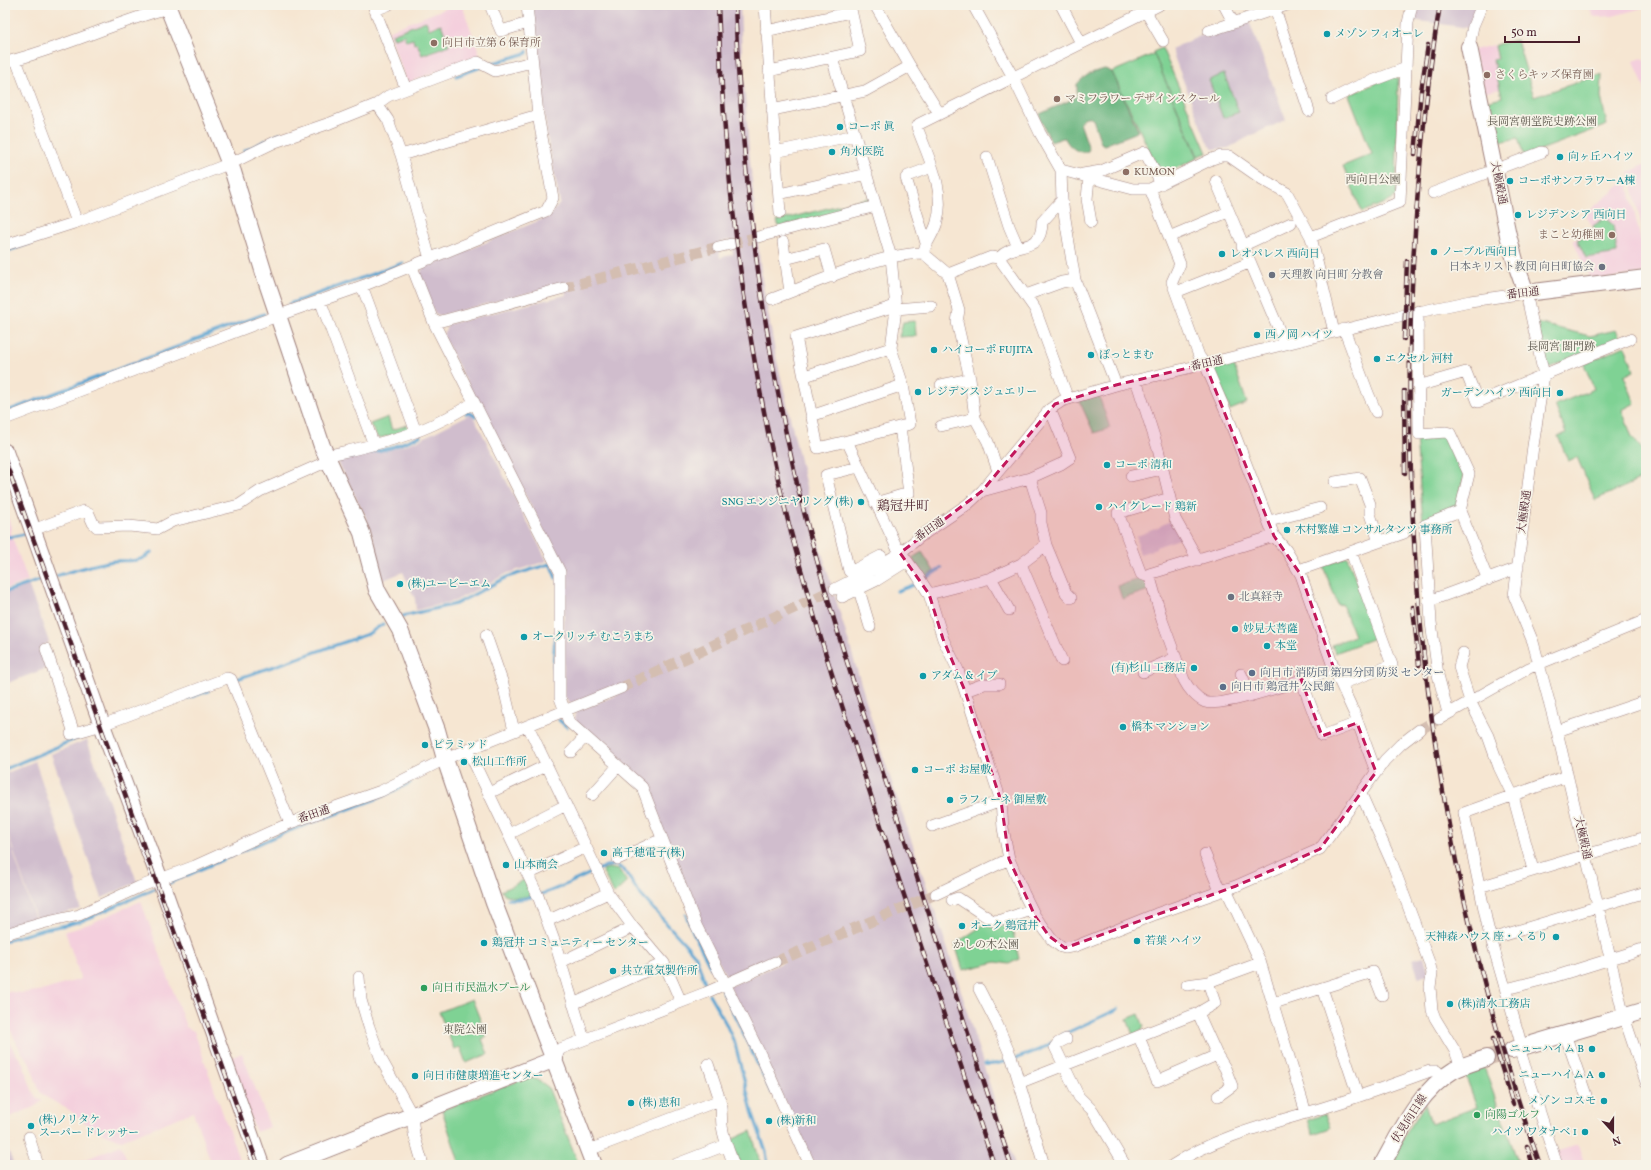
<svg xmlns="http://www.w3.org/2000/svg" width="1651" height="1170" viewBox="0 0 1651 1170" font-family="Vollkorn,'Noto Serif JP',serif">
	<rect width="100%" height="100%" fill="#f7f3e8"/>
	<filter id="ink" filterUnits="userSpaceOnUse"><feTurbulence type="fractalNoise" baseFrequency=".025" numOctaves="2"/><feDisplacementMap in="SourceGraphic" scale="8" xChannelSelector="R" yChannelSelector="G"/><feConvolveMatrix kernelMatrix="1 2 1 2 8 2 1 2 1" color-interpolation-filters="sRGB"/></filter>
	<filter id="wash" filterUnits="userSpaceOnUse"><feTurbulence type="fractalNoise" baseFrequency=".012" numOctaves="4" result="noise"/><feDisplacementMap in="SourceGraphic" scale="16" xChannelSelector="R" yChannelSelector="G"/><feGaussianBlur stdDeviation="0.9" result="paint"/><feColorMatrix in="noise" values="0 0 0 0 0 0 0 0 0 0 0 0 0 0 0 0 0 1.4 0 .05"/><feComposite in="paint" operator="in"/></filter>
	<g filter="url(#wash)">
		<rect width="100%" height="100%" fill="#f6e6d2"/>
		<path fill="#f4cfdd" d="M454 5H462L480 55 407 83 388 31Z
			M1588 5H1646V7L1613 16 1596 17 1593 16Z
			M1494 45 1497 59 1493 60 1500 89 1483 93 1473 50Z
			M1642 58 1646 63V92L1634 61Z
			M1646 164V246L1629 172Z
			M1627 180 1643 250V273L1591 281 1573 240 1594 229 1585 214Z
			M5 508 12 530 10 531 28 581 5 589Z
			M141 901 186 1027 194 1031 241 1165H212L193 1112 121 1140 94 1130 69 1110 44 1096 40 1092 29 1061 21 1052 5 1018V991L21 993 45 990 81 979 65 931 75 929 96 921Z
			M7 1036 14 1051 23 1063 32 1090 36 1097 42 1101 34 1107 5 1119V1037Z
			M242 1053 270 1127 256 1132 228 1059Z
			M121 1145 129 1165H75L74 1164Z
			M1578 1145 1585 1165H1559L1555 1152Z"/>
		<path fill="#d0bdcd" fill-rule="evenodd" d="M532 5H740L742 56 749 150 761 274 775 352 819 543 879 744 956 974 974 1035 1015 1165H814L729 986 784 962 780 956 727 978 696 919 645 783 575 722 576 711 620 694 570 703 563 695 565 572 443 336 448 324 566 295 564 284 439 316 434 312 418 277 424 266 458 254 550 216 560 203 547 136ZM731 240 733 254 720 258 718 243Z
			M1414 5H1477L1469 28 1412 20Z
			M1249 21 1286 120 1256 133 1228 148 1213 149 1207 142 1171 49 1207 33Z
			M470 414 474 417 547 561 508 573 455 601 416 610 415 599 403 572 381 581 374 541 365 515 338 462 340 460 392 449 419 440Z
			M1174 519 1182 538 1156 547V549L1140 554 1138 548 1137 536 1160 527V526Z
			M28 584 49 642 43 646 50 667 5 684V593Z
			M87 740 137 882 102 898 51 754Z
			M35 761 76 883 80 909 36 919 5 825V774Z
			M5 827 35 919 5 929Z
			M1424 956 1429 974 1419 978 1412 959Z
			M5 1142 14 1165H5Z"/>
		<path fill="#7fd294" stroke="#647860" d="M426 21 429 29 441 24 449 45 422 55 417 43 414 44 413 39 406 41 404 35 394 38 392 34Z
			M1517 40 1534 97 1602 74 1601 97 1607 125 1524 156 1518 138 1495 143 1486 101 1502 97 1493 60 1498 59 1495 46 1498 44Z
			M1162 48 1207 153 1198 156 1153 52Z
			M1154 54 1198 158 1161 175 1112 72Z
			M1224 74 1239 112 1223 118 1209 80Z
			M1393 76 1398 79 1396 195 1392 200 1362 212 1343 166 1372 154 1349 95Z
			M871 197 872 203 779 227 777 221Z
			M1605 218 1613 225 1617 253 1586 258 1577 240 1595 230 1593 226Z
			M915 321 916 336 899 337 903 322Z
			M1537 323 1590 336 1616 330 1620 338 1548 368Z
			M1625 346 1634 371 1624 376 1635 403 1622 410 1632 437 1646 454V477L1595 500 1577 457 1568 461 1558 436 1566 433 1555 405 1594 389 1584 364Z
			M1233 362 1247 403 1230 410 1213 370 1215 366Z
			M1098 393 1110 428 1094 433 1079 400Z
			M388 417 392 430 407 425 409 430 380 438 377 437 370 424Z
			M1444 436 1449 439 1464 476 1456 510 1423 522 1416 438Z
			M922 552 934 571 924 577 912 558Z
			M1347 557 1377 637 1335 653 1332 645 1354 636 1342 604 1338 605 1323 566Z
			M1145 577 1149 590 1122 599 1118 586Z
			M609 868 619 870 627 882 614 894 602 870Z
			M526 879 533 895C521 898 510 900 501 891Z
			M1011 923 1019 959 1009 964 996 962 963 970 955 944 985 924 991 927Z
			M472 999 487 1037 482 1039 488 1054 466 1063 460 1047 454 1049 439 1012Z
			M1139 1014 1144 1027 1142 1028 1143 1030 1133 1035 1127 1019Z
			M1484 1067 1519 1165H1399L1395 1158V1151L1425 1104 1431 1124 1477 1107 1465 1074Z
			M529 1077 538 1080 548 1087 579 1165H460L442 1110Z
			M1325 1114 1330 1128 1313 1134 1308 1120Z
			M751 1131 761 1165H740L731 1140Z"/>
		<path fill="#67b47e" stroke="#586a54" d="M1105 69 1112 72 1137 128 1138 131 1135 133 1104 145 1101 143 1093 119 1091 117C1086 116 1082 118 1080 123L1089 149 1087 152C1078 154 1068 146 1065 138H1063L1051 142 1040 118V114L1073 99 1077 95V84C1085 75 1094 71 1105 69Z"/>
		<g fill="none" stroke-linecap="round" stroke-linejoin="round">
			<path stroke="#59a3d1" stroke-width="3" d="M490 64 527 53V51
				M456 76 481 67
				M244 151 280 134
				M5 252 44 238
				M289 304 403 263
				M5 412 264 314
				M466 413 468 412 476 416
				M341 459 390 448 420 436
				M5 536 11 537 29 533
				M551 566 556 578
				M56 576C73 571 90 565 108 562 126 558 136 566 152 552
				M923 580 942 568
				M897 591 919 583
				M5 592 44 579
				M403 616 456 604 507 577 550 564
				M553 672 555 633
				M234 680 368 634 383 624
				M185 699 208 691
				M559 720 567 727
				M5 769 80 737
				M170 883 281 834 379 798 410 783
				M508 899C535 903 581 877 606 866L616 865 624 870 639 893 696 956 707 989
				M686 915 693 932 711 968
				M5 941 44 929 66 925 84 920 154 889
				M722 989 771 1092
				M709 994 725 1022 735 1044 752 1111 766 1152 768 1165
				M1062 1035 1118 1009
				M985 1064C996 1067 1044 1050 1052 1042"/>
		</g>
	</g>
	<g filter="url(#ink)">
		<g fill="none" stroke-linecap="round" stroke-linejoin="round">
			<path stroke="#d4beb1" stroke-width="11" stroke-dasharray="11 5.5" stroke-linecap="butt" d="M731 244 758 237
				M564 288 718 247
				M1404 533 1416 529
				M621 688 835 589
				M1419 730 1439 719
				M775 962 936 894"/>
			<path stroke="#d4beb1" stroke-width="16" stroke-dasharray="16 8" stroke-linecap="butt" d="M1486 1058 1512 1050"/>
			<defs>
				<path id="street" d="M373 5 406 89
					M490 5 501 31 528 23
					M765 5 780 213
					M875 5 910 66 939 113
					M973 5 1013 77 1040 133 1061 170 1062 200 1075 280 1116 385
					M1061 5 1081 43
					M1142 5 1163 41
					M1224 5 1233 22
					M1275 9 1309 111
					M375 10 388 5
					M766 31 851 12
					M1209 31 1287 5
					M1469 47 1473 26 1482 5
					M832 58 891 257 896 309 891 348 903 385 910 424 847 441 896 546 916 573 929 594 943 639 958 670 965 691 1001 801 1003 828 1009 859 1024 894 1035 916 1052 940 1061 947 1065 948 1076 946 1156 914 1236 886 1320 849 1385 760 1401 744 1419 730
					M16 60 77 222
					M10 61C64 47 114 23 168 8
					M769 71 860 51 850 5
					M1332 99 1356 87 1406 68
					M377 104 388 96 478 62 495 71 532 62
					M772 110 865 91 910 66
					M775 152 855 135
					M401 155 538 115
					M987 157 1009 226 1018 247
					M1061 170 1133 189H1150L1212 159 1221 156H1229L1262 179 1287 193 1311 237 1334 332
					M1083 174 1101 171 1145 152 1161 184
					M1089 178 1087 199 1091 222
					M1216 181 1285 344
					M1150 189 1180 264 1172 282 1199 356 1205 364 1228 417 1274 536 1286 550 1301 575 1334 669 1355 715 1376 772
					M1433 193 1542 152
					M779 194 867 174
					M758 237 876 206
					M1169 237 1228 212
					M1311 237 1400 202 1408 23 1412 5
					M783 242 790 292
					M926 243 906 178 908 176 932 167
					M5 245 77 222 179 183 236 161 275 142 330 123 377 104 388 120 401 155 430 259
					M1242 246 1291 223
					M718 247 731 244
					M923 253 948 274 959 310 957 322 970 379 975 418 988 442 998 471
					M999 258 1035 309 1068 399
					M785 259 824 249 832 277
					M412 267 434 323 560 572V698L569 722 642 787 696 925 761 1056 810 1165
					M948 274 991 257 999 258C1015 240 1042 255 1042 222L1062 200
					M362 286 416 432
					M1176 292 1249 263
					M1026 295 1062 282 1075 280
					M772 299C816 283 877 254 923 253 926 242 934 234 937 222 946 190 928 157 917 127L919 124 1159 5
					M320 300 374 445
					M896 309 931 306
					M1418 311 1419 434 1446 432 1450 433 1469 474 1460 511 1425 525 1431 622 1438 675 1448 713
					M434 323 564 288
					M1344 329 1368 393 1376 412
					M805 376 891 348
					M1136 380 1158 449 1175 519 1198 560
					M941 385 970 379
					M1418 386 1466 372 1478 402 1630 339
					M811 416 903 385
					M5 419 285 313 365 285 546 211 553 198 538 115 527 5
					M941 426 975 418
					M847 441 818 448 796 337 895 306
					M326 456C356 449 386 443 415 432 435 425 455 414 473 403
					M859 467 826 475 849 571 854 570 881 556
					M1131 476 1163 469
					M1030 478 1061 464 1070 458 1050 409
					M1335 482 1360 478 1370 504V514L1379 542
					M875 503 909 493 900 427
					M1460 511 1488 580
					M1269 521 1320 508
					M33 530 83 511 89 514 93 523 97 527 129 526 158 529 173 521 239 505 260 491 328 461
					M1274 536 1149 574 1162 620 1184 680C1188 688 1196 698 1205 702 1222 709 1312 676 1334 669
					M1046 545 1066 593 1071 598
					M1021 564 1062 661
					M1299 570 1404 533
					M1149 577 1141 574 1118 513 1170 498
					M991 578 1009 610
					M835 589 872 570 900 553 921 536 968 504 982 491 1050 409 1062 401 1116 385 1205 364 1395 317 1470 301 1526 293 1544 375 1533 446 1514 596 1533 642 1557 731 1618 992 1624 1017 1646 1082
					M859 590 870 627
					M929 594 991 578 1021 564 1046 545 1041 523V513L1030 478 982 491
					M842 597 877 580 907 561
					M1429 601 1518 568
					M486 635 503 684 514 731
					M46 649 74 733
					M1463 653 1459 667 1470 701 1488 736 1499 767 1513 796 1533 870
					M1143 672 1175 658
					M1241 674 1251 696
					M1301 679 1322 736 1357 723
					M1341 684 1392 665 1351 552
					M965 691 984 684H999
					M1439 719 1529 668 1646 620
					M528 726 608 893 633 927 664 963 681 1002
					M1557 731 1646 701
					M71 734 102 725 227 678 231 679 290 823
					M468 750 538 896 555 943 584 1039
					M571 752 585 737
					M489 793 547 765
					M1361 794 1392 863 1429 962 1432 973 1430 987 1432 1010 1435 1018 1455 1051 1461 1067
					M592 795 618 766
					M932 826 1001 801
					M509 834 566 805
					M1205 854 1220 891
					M618 859 662 839
					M528 874 586 847
					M1479 887 1646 837
					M1226 889 1260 961 1306 1113
					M936 894 1009 859
					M952 900 958 898 993 921 1002 920 1031 910
					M547 921 608 893
					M5 934 43 923 79 915 139 887 195 866 290 823 381 791 445 759 621 688
					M1491 939 1646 892
					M561 962 633 927
					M359 977 361 1000 369 1027 381 1059 412 1115 414 1134 423 1165
					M1187 985 1208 982
					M1322 988 1358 1096
					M979 989 997 1024 1012 1059 1044 1165
					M1506 989 1553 977 1646 948
					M1274 1003 1373 972 1382 995
					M573 1004 664 963
					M1198 1013 1217 1055 1225 1068 1232 1086 1218 1096
					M1565 1034 1586 1095
					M1139 1037 1157 1081 1217 1055
					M1066 1039 1058 1043 1055 1047 1079 1097 1093 1111 1125 1165
					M1522 1047 1488 928 1464 813 1567 776
					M1519 1048 1557 1165
					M555 1059 560 1049 705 993 775 962
					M708 1064 720 1100
					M1019 1083 1198 1013 1215 1003 1208 982 1260 963
					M29 1137 38 1165
					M589 1150 720 1100C722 1109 721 1117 722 1126 724 1140 729 1152 734 1165
					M674 1165 726 1145
					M1173 1165C1212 1139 1261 1126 1306 1113 1348 1101 1389 1086 1430 1071H1437L1443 1078"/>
				<path id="secondary" d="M167 5 233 172 266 280 322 446 362 533 377 590 400 630 414 668 437 730 445 759 494 903 594 1165
					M1469 47 1508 235 1516 264 1526 293 1646 278
					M5 452 102 725 163 888 261 1165
					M1512 1050 1646 1010
					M287 1165 555 1059
					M1382 1165C1401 1131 1419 1091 1454 1070 1464 1065 1475 1062 1486 1058"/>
			</defs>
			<use href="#street" stroke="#a0827e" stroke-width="12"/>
			<use href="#secondary" stroke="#a0827e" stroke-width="18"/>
			<use href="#street" stroke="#fff" stroke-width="11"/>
			<use href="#secondary" stroke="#fff" stroke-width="16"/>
			<defs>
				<path id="rail" d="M718 5C723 168 744 329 780 488 805 595 840 700 874 805 914 925 954 1045 994 1165
					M735 5C741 168 761 329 798 488 825 599 861 707 897 816 935 932 973 1049 1011 1165
					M1440 5C1425 90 1418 177 1413 264 1397 571 1438 875 1540 1165
					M1415 154 1421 91 1428 45
					M1404 339 1407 261
					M1404 391 1405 473
					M5 460 258 1165
					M1413 607 1419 665
					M1493 1039 1513 1104
					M1527 1146 1533 1165"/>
			</defs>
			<use href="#rail" stroke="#4a1f2b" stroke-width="4.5"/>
			<use href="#rail" stroke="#f7f3e8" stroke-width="3" stroke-dasharray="9" stroke-linecap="butt"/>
		</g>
	</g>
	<path fill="#c2185b" fill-opacity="0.2" stroke="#c2185b" stroke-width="3" stroke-dasharray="8 5" stroke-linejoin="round" d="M1205 364 1274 536 1301 575 1334 669 1301 679 1322 736 1357 723 1376 772 1320 849 1236 886 1065 948 1049 936 1035 916 1009 859 1001 801 965 691 943 639 929 594 900 553 982 491 1055 404 1116 385Z"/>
	<g fill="#0f9aa8" stroke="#f7f3e8" stroke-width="1.5">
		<circle cx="1327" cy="34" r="4"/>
		<circle cx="840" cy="127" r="4"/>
		<circle cx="832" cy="152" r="4"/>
		<circle cx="1560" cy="157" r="4"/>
		<circle cx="1510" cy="181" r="4"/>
		<circle cx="1518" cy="215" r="4"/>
		<circle cx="1434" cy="252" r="4"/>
		<circle cx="1222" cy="254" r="4"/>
		<circle cx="1257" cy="335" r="4"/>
		<circle cx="934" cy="350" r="4"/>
		<circle cx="1091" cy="355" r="4"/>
		<circle cx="1377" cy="359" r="4"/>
		<circle cx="918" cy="392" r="4"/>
		<circle cx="1560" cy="393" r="4"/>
		<circle cx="1107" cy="465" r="4"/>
		<circle cx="861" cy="502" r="4"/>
		<circle cx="1099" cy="507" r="4"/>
		<circle cx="1287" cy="530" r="4"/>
		<circle cx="400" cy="584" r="4"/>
		<circle cx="1235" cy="629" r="4"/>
		<circle cx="524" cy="637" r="4"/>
		<circle cx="1267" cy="646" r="4"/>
		<circle cx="1194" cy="668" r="4"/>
		<circle cx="923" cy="676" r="4"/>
		<circle cx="1123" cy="727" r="4"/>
		<circle cx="425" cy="745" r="4"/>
		<circle cx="464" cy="762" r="4"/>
		<circle cx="915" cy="770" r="4"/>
		<circle cx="950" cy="800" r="4"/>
		<circle cx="604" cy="853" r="4"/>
		<circle cx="506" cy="865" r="4"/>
		<circle cx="962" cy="926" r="4"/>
		<circle cx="1556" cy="937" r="4"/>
		<circle cx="1137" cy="941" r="4"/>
		<circle cx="484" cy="943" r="4"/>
		<circle cx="613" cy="971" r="4"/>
		<circle cx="1450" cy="1004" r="4"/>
		<circle cx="1592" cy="1049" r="4"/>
		<circle cx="1602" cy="1075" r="4"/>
		<circle cx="415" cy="1076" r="4"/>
		<circle cx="1604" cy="1101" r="4"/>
		<circle cx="631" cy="1103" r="4"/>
		<circle cx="769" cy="1121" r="4"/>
		<circle cx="31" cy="1126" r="4"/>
		<circle cx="1585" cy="1132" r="4"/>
	</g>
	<g fill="#8d6e63" stroke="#f7f3e8" stroke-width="1.5">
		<circle cx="434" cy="43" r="4"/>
		<circle cx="1487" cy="75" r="4"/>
		<circle cx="1057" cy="99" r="4"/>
		<circle cx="1126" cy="172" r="4"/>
		<circle cx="1612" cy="235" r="4"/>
	</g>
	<g fill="#6b7280" stroke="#f7f3e8" stroke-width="1.5">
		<circle cx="1602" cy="267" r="4"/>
		<circle cx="1272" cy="275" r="4"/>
		<circle cx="1231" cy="597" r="4"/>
	</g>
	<g fill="#5c6f8a" stroke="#f7f3e8" stroke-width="1.5">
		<circle cx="1252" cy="673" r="4"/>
		<circle cx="1223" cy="687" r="4"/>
	</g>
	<g fill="#2e9e5b" stroke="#f7f3e8" stroke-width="1.5">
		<circle cx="424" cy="988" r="4"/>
		<circle cx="1477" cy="1115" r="4"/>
	</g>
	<g text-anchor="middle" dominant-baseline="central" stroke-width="3.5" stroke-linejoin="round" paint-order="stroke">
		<g font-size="11" fill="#0d838f" stroke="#f7f3e8" text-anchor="start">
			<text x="1335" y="34">メゾン フィオーレ</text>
			<text x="848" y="127">コーポ 眞</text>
			<text x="840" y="152">角水医院</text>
			<text x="1568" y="157">向ヶ丘ハイツ</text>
			<text x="1518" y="181">コーポサンフラワーA棟</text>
			<text x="1526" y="215">レジデンシア 西向日</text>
			<text x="1442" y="252">ノーブル西向日</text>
			<text x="1230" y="254">レオパレス 西向日</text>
			<text x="1265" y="335">西ノ岡 ハイツ</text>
			<text x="942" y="350">ハイコーポ FUJITA</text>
			<text x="1099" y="355">ぽっとまむ</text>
			<text x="1385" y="359">エクセル 河村</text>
			<text x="926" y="392">レジデンス ジュエリー</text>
			<text x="1552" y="393" text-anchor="end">ガーデンハイツ 西向日</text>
			<text x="1115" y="465">コーポ 清和</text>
			<text x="853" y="502" text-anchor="end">SNG エンジニヤリング (株)</text>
			<text x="1107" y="507">ハイグレード 鶏新</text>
			<text x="1295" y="530">木村繁雄 コンサルタンツ 事務所</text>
			<text x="408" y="584">(株)ユービーエム</text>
			<text x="1243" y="629">妙見大菩薩</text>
			<text x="532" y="637">オークリッチ むこうまち</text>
			<text x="1275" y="646">本堂</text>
			<text x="1186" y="668" text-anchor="end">(有)杉山 工務店</text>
			<text x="931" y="676">アダム &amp; イブ</text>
			<text x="1131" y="727">橋本 マンション</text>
			<text x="433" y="745">ピラミッド</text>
			<text x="472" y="762">松山工作所</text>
			<text x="923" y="770">コーポ お屋敷</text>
			<text x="958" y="800">ラフィーネ 御屋敷</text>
			<text x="612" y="853">高千穂電子(株)</text>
			<text x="514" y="865">山本商会</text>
			<text x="970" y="926">オーク 鶏冠井</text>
			<text x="1548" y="937" text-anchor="end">天神森ハウス 座・くるり</text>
			<text x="1145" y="941">若葉 ハイツ</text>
			<text x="492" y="943">鶏冠井 コミュニティー センター</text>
			<text x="621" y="971">共立電気製作所</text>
			<text x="1458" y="1004">(株)清水工務店</text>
			<text x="1584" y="1049" text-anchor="end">ニューハイム B</text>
			<text x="1594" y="1075" text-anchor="end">ニューハイム A</text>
			<text x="423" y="1076">向日市健康増進センター</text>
			<text x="1596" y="1101" text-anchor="end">メゾン コスモ</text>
			<text x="639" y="1103">(株) 恵和</text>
			<text x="39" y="1120">(株)ノリタケ<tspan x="39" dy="13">スーパー ドレッサー</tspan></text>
			<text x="777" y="1121">(株)新和</text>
			<text x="1577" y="1132" text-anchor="end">ハイツ ワタナベ 1</text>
		</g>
		<g font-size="11" fill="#785e54" stroke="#f7f3e8" text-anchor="start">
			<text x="442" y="43">向日市立第６保育所</text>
			<text x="1495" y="75">さくらキッズ保育園</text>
			<text x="1065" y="99">マミフラワー デザインスクール</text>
			<text x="1134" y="172">KUMON</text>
			<text x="1604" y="235" text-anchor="end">まこと幼稚園</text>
		</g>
		<g font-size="11" fill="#5a554a" stroke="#f7f3e8">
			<text x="1542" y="122">長岡宮朝堂院史跡公園</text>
			<text x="1373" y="180">西向日公園</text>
			<text x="1561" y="347">長岡宮 閤門跡</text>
			<text x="986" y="945">かしの木公園</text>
			<text x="465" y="1030">東院公園</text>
		</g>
		<g font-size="11" fill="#4a1f2b" stroke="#f7f3e8">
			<text transform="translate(1498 183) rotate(79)">大極殿通</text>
			<text transform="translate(1523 294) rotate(-7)">番田通</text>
			<text transform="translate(1207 364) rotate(-13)">番田通</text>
			<text transform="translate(1525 512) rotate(-82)">大極殿通</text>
			<text transform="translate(930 530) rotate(-35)">番田通</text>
			<text transform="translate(314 815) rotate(-19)">番田通</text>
			<text transform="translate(1582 838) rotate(77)">大極殿通</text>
			<text transform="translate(1410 1119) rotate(-57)">伏見向日線</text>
		</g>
		<g font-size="11" fill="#5b616d" stroke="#f7f3e8" text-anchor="start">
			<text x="1594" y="267" text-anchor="end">日本キリスト教団 向日町協会</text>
			<text x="1280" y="275">天理教 向日町 分教會</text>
			<text x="1239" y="597">北真経寺</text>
		</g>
		<g font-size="11" fill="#4e5e75" stroke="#f7f3e8" text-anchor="start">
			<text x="1260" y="673">向日市 消防団 第四分団 防災 センター</text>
			<text x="1231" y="687">向日市 鶏冠井 公民館</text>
		</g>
		<g font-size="11" fill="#27864d" stroke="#f7f3e8" text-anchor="start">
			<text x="432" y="988">向日市民温水プール</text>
			<text x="1485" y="1115">向陽ゴルフ</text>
		</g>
		<g font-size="13" fill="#4a1f2b" stroke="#f7f3e8">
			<text x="903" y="507">鶏冠井町</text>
		</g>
	</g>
	<rect width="1651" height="1170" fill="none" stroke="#f7f3e8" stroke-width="20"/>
	<g transform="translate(1613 1132) rotate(159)" stroke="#f7f3e8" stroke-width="3" paint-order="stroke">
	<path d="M0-3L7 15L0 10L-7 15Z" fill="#4a1f2b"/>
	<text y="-6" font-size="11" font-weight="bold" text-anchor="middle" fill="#4a1f2b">N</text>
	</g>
	<path d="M1505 36v6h74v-6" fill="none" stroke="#4a1f2b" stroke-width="2"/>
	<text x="1511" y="36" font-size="12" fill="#4a1f2b" stroke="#f7f3e8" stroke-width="3" paint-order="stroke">50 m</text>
</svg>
